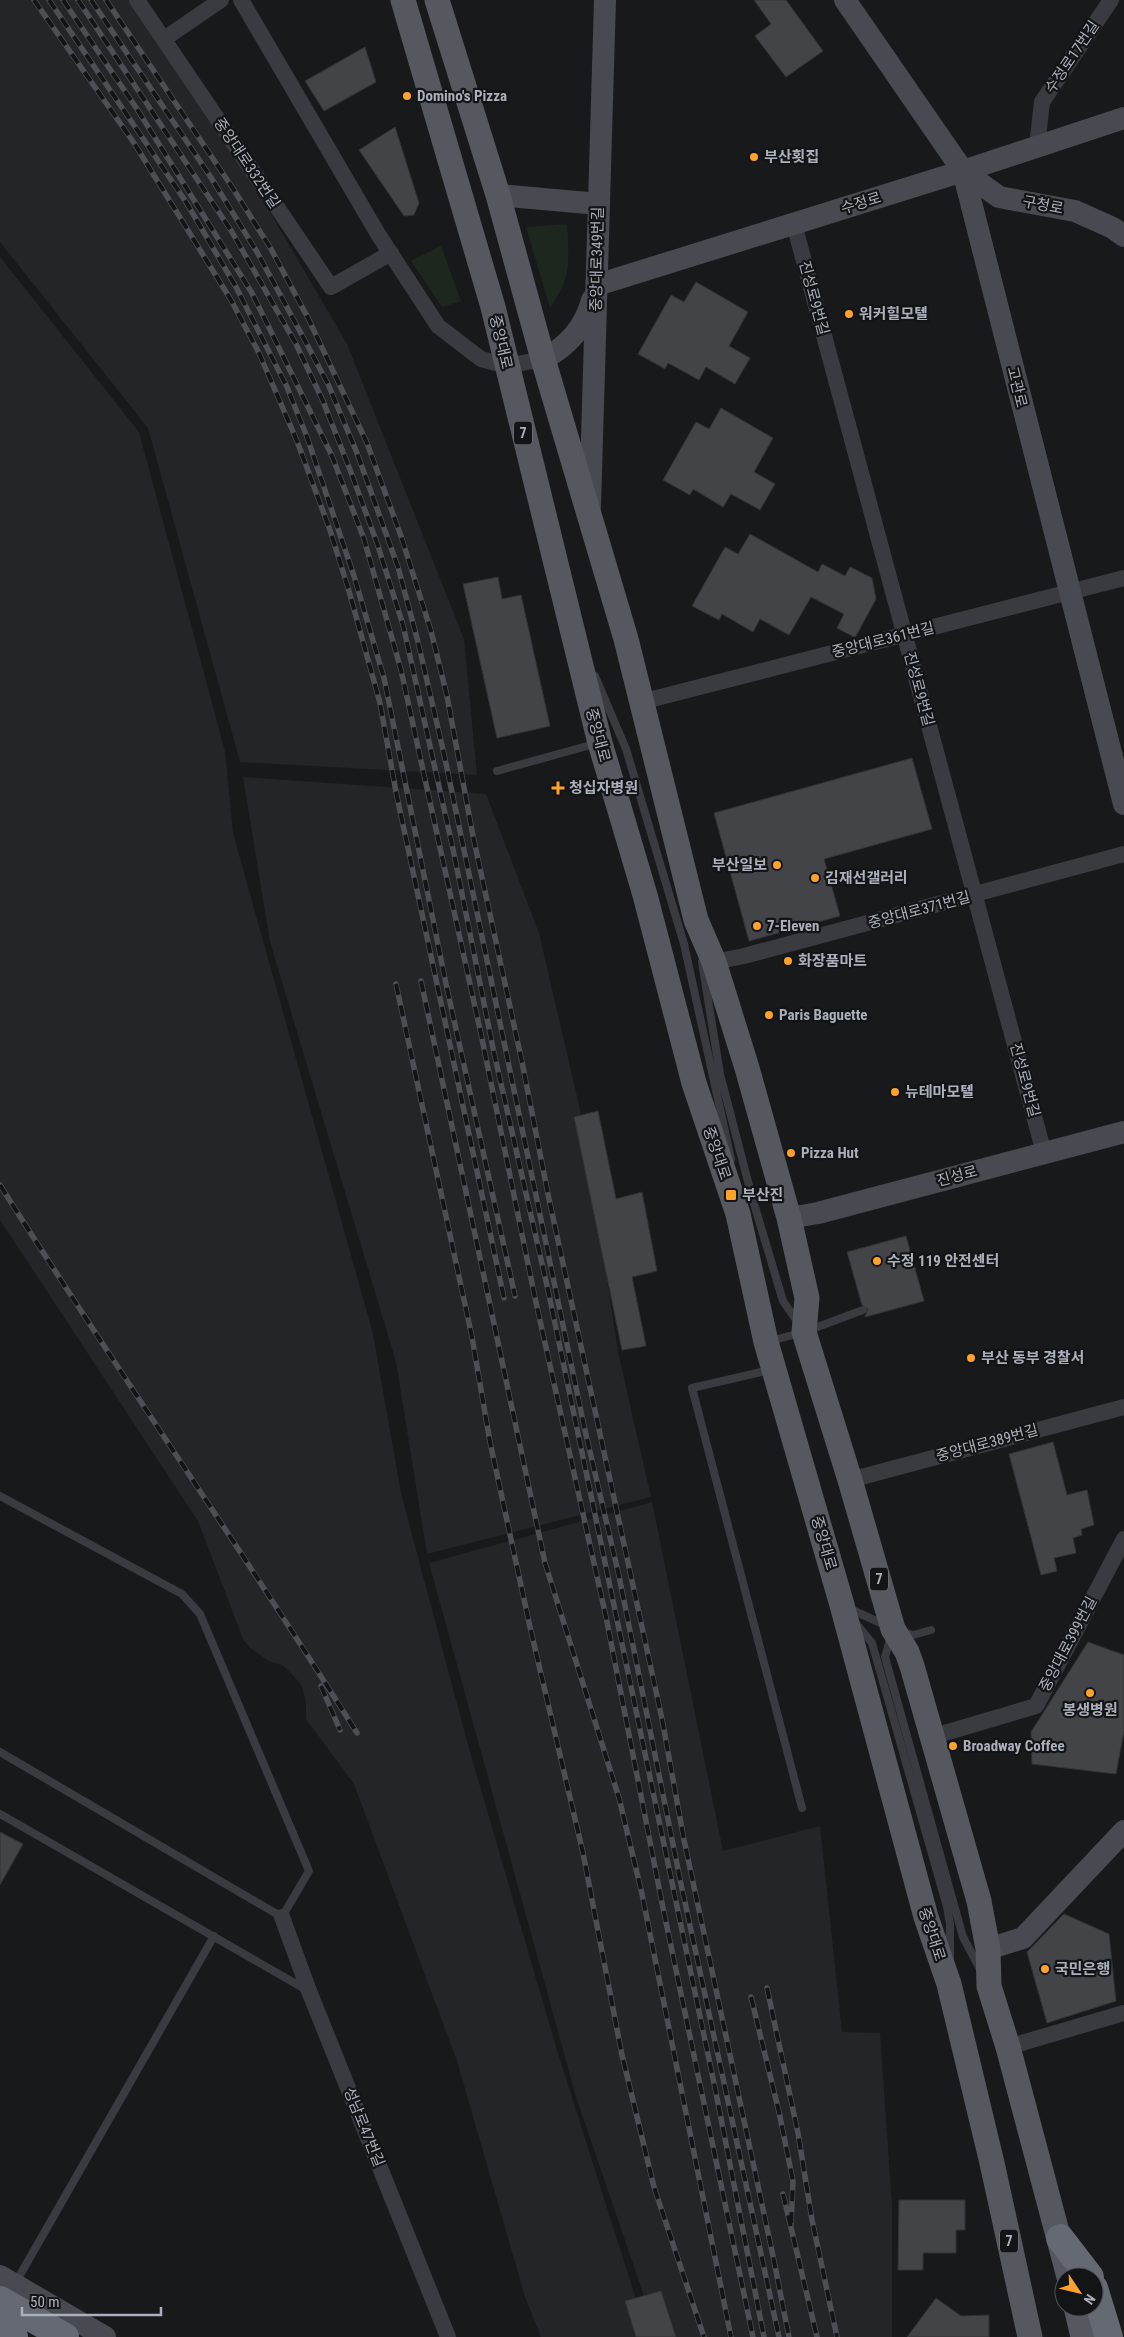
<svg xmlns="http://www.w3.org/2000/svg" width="1124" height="2337" viewBox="0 0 1124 2337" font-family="'Roboto Condensed','Noto Sans KR',sans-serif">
	<rect width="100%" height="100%" fill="#18191b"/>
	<path fill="#242528" d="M0 0H146L347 344 464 639 477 775 240 762 148 428 0 242Z
		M0 257 139 432 225 751 233 833 373 1334 401 1493 468 1745 556 2047 648 2337H541L525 2297 457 2061 354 1784 306 1719V1702L302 1686 293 1675 282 1665 269 1661 250 1648 243 1639 198 1521 0 1220Z
		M243 777 486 794 539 933 584 1127 618 1352 651 1497 427 1554 396 1362 270 942Z
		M652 1502 723 1851 820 1826 842 2032 880 2033 892 2205V2337H658L576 2097 429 1563Z"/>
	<path fill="#1e271e" d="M567 224C569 261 572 276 550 308L526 227Z
		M441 246 461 301 442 307 411 261Z"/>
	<path fill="#424448" stroke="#323337" d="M754 0H786L823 51 786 77 755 36 771 24Z
		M365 47 376 82 324 111 305 81Z
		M395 127 419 203 414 215 404 216 359 150Z
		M696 282 748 312 729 346 750 358 735 384 706 367 699 380 668 363 665 369 638 354 671 295 684 302Z
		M721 408 773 438 754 472 775 484 760 510 731 494 723 507 693 489 690 495 663 480 696 422 709 429Z
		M750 534 818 572 822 564 845 576 850 567 872 578 876 599 856 636 854 637 837 628 844 614 811 597 789 635 760 619 753 632 722 614 719 620 692 606 725 547 738 554Z
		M498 577 502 599 521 595 550 726 497 738 463 584Z
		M912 758 932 829 824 859 840 916 749 941 714 813Z
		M598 1111 616 1199 642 1192 657 1271 632 1277 646 1346 622 1350 574 1117Z
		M906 1236 924 1301 865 1317 868 1309 862 1305 847 1252Z
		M1053 1442 1067 1495 1087 1490 1094 1525 1081 1529 1082 1535 1073 1538 1076 1553 1054 1558 1057 1571 1041 1575 1009 1454Z
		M1088 1642 1124 1655V1731L1116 1774 1032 1764 1031 1732Z
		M0 1832 23 1844 0 1885Z
		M1064 1914 1109 1934 1116 2001 1047 2023 1027 1952Z
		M899 2200H965V2230H956V2253H923V2270H898Z
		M661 2291 676 2337H636L625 2301Z
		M936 2298 961 2316 989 2315V2337H907Z"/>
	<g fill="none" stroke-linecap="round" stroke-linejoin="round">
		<path stroke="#393b40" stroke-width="8" d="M595 676 626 749 684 944 731 1159
			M497 771 598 743
			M702 962 720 1074 752 1197 783 1301 799 1324
			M770 1341 804 1332 863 1310
			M770 1370 692 1388 802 1808
			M0 1496 182 1594 200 1614 309 1871 282 1917 0 1752
			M848 1608 885 1625
			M855 1622 872 1643 947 1907 950 1924V1957
			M903 1632 913 1635 931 1630
			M891 1636 885 1657 963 1937 980 1969
			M0 1814 305 1989
			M16 2282 214 1936"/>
		<path stroke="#393b40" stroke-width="16" d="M137 0 331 287 391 253
			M241 0 378 234 438 326 481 359 507 366 543 359
			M164 39 221 0
			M1037 146 1042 102 1111 0
			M794 224 1044 1153
			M641 702 1124 578
			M714 962 744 956 1124 854
			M850 1480 1124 1407
			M931 1737 1036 1706 1124 1539
			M282 1917 309 1991 448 2337
			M1008 2047 1124 2013"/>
		<path stroke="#474a50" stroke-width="22" d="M845 0 963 171 1124 804
			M963 171 999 197 1075 211 1113 228 1124 236
			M498 195 599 204
			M597 285 963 171 1124 118
			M543 359C567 347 585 327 592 300
			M590 506 605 0
			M789 1218 818 1213 1124 1132
			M988 1949 1023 1938 1124 1831
			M0 2276 105 2337"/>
		<path stroke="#55585f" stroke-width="25" d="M403 0 493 307 600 743 645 895 694 1083 738 1214 766 1342 842 1605 926 1917 949 1984 992 2163 1030 2337
			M437 0 498 195 543 359 626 639 696 920 714 962 747 1068 789 1218 807 1298 804 1332 850 1480 893 1629 907 1652 912 1666 979 1901 988 1949 989 1986 1008 2047 1069 2277
			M1076 2307 1083 2337"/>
		<path stroke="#656972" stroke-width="28" d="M1060 2238 1090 2277
			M1094 2288 1109 2337
			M0 2300 65 2337
			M0 2329 14 2337"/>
		<defs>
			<path id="rail" d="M34 0 134 143 231 300 259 353 297 441 330 530 349 591 380 703 396 792 504 1298
				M49 0 186 202 236 287 287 387 307 437 354 576 384 678 446 984 515 1296
				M63 0 137 109 252 293 332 456 364 539 401 670 481 1034 535 1298 606 1617 663 1908 753 2337
				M78 0 232 232 296 344 323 401 352 475 377 543 403 625 453 849 494 1053 548 1290 715 2088 764 2337
				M91 0 210 176 257 252 303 337 328 384 357 453 398 567 418 642 444 754 584 1426 619 1576 681 1884 779 2337
				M106 0 232 187 271 249 308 318 367 443 401 536 431 631 447 696 473 836 522 1062 549 1199 662 1719 684 1840 773 2256 789 2337
				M421 981 545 1563 619 1798 642 1894 731 2337
				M396 984 472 1337 490 1442 530 1627 583 1853 622 2055 654 2187 704 2337
				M0 1185C116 1369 241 1548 357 1733
				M321 1686 340 1730
				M767 1988 798 2133 812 2220 837 2337
				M751 1997 779 2112 793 2181 791 2225
				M783 2194 817 2337"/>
		</defs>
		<use href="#rail" stroke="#4c4f55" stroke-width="5.5"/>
		<use href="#rail" stroke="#131416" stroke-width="4" stroke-dasharray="11" stroke-linecap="butt"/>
	</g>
	<g fill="#ffa22c" stroke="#131416" stroke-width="2">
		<circle cx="407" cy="96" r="5"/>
		<circle cx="754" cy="157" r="5"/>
		<circle cx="849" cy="314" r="5"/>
		<path d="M555.5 780.5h5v5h5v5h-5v5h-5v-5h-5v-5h5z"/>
		<circle cx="777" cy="865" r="5"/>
		<circle cx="815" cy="878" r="5"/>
		<circle cx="757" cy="926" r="5"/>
		<circle cx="788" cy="961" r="5"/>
		<circle cx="769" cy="1015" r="5"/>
		<circle cx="895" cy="1092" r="5"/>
		<circle cx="791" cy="1153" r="5"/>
		<rect x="725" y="1189" width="12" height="12" rx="2.5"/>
		<circle cx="877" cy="1261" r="5"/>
		<circle cx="971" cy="1358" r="5"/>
		<circle cx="1090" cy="1693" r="5"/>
		<circle cx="953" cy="1746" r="5"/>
		<circle cx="1045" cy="1969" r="5"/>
	</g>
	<g text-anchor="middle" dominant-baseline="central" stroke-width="4.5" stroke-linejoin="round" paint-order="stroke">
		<g fill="#131416" stroke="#7d828a" stroke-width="1">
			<rect x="514" y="421.5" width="18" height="23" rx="4"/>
			<rect x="870" y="1567.5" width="18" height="23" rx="4"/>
			<rect x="1000" y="2229.5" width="18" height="23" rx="4"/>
		</g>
		<g font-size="14" font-weight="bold" fill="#aab1bc">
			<text x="523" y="433">7</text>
			<text x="879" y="1579">7</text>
			<text x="1009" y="2241">7</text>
		</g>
		<g font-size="15" fill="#aab1bc" stroke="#131416">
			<text transform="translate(1072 57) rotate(-56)">수정로17번길</text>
			<text transform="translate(247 163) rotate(56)">중앙대로332번길</text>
			<text transform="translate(861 203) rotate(-17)">수정로</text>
			<text transform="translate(1043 205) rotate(11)">구청로</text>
			<text transform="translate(597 259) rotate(-89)">중앙대로349번길</text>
			<text transform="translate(814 298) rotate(75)">진성로9번길</text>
			<text transform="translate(501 342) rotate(77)">중앙대로</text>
			<text transform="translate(1017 387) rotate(76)">고관로</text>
			<text transform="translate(883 640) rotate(-14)">중앙대로361번길</text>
			<text transform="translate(919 689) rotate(75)">진성로9번길</text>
			<text transform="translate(598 735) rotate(75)">중앙대로</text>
			<text transform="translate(919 910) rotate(-15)">중앙대로371번길</text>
			<text transform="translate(1025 1080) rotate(75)">진성로9번길</text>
			<text transform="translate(717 1153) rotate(71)">중앙대로</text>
			<text transform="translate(957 1176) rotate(-15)">진성로</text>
			<text transform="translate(987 1443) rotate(-15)">중앙대로389번길</text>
			<text transform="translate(824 1543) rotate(74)">중앙대로</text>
			<text transform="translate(1068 1644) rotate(-62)">중앙대로399번길</text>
			<text transform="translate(932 1934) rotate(72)">중앙대로</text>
			<text transform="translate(364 2127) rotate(68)">성남로47번길</text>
		</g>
		<g font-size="15" font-weight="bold" fill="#aab1bc" stroke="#131416" text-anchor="start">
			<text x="417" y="96">Domino's Pizza</text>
			<text x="764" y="157">부산횟집</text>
			<text x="859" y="314">워커힐모텔</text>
			<text x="569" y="788">청십자병원</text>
			<text x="767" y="865" text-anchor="end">부산일보</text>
			<text x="825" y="878">김재선갤러리</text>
			<text x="767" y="926">7-Eleven</text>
			<text x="798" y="961">화장품마트</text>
			<text x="779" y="1015">Paris Baguette</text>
			<text x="905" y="1092">뉴테마모텔</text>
			<text x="801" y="1153">Pizza Hut</text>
			<text x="742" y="1195">부산진</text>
			<text x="887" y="1261">수정 119 안전센터</text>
			<text x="981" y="1358">부산 동부 경찰서</text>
			<text x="1090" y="1710" text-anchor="middle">봉생병원</text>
			<text x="963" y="1746">Broadway Coffee</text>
			<text x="1055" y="1969">국민은행</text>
		</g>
	</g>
	<g transform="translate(1079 2292) rotate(125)"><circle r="24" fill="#131416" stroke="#4f5358"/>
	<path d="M0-4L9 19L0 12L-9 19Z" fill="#ffa22c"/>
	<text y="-8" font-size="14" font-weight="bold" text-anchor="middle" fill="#aab1bc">N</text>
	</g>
	<path d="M22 2307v8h139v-8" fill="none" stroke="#aab1bc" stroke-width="2.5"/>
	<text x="30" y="2307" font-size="15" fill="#aab1bc" stroke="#131416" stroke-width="4" paint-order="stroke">50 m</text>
</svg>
